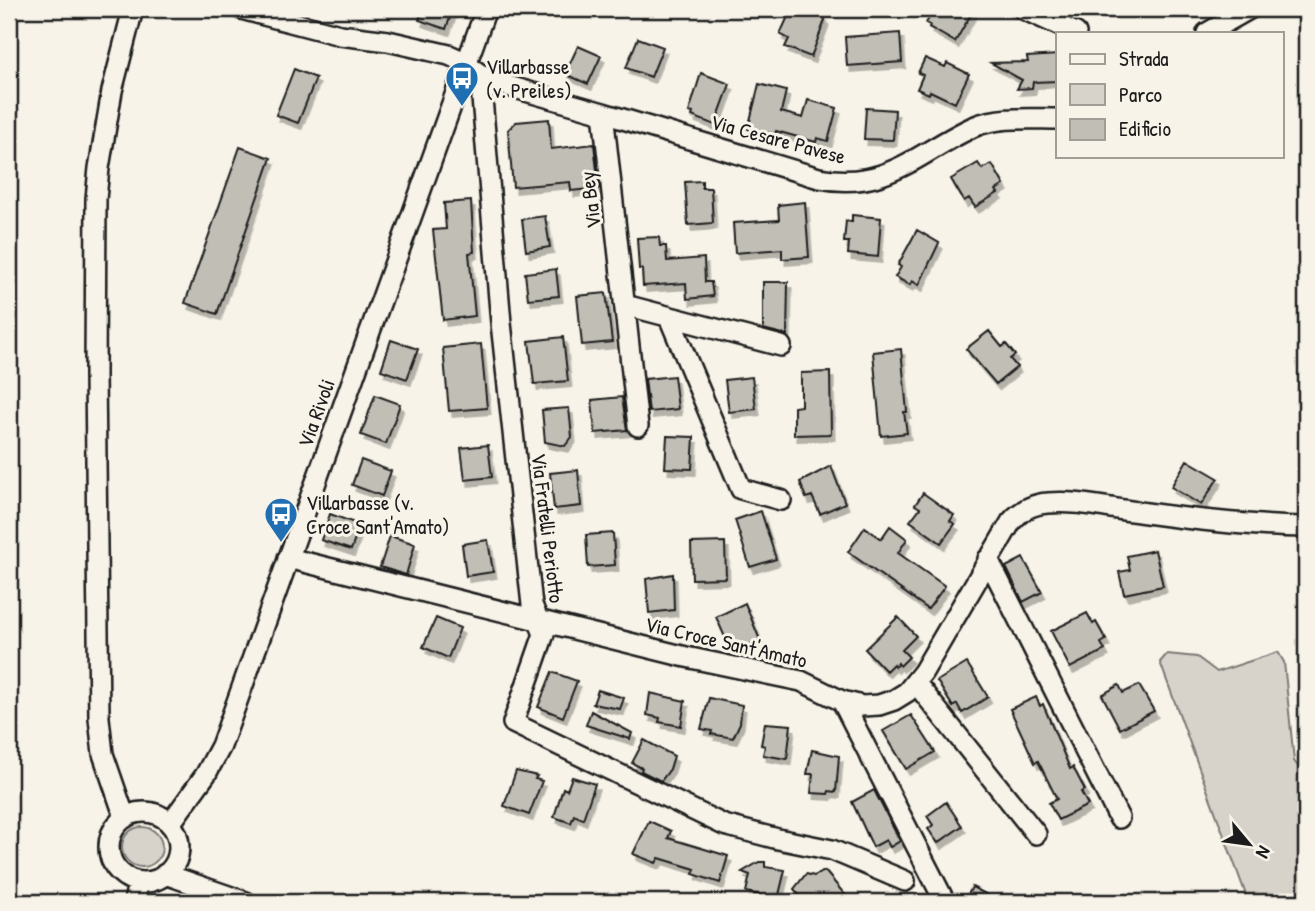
<svg xmlns="http://www.w3.org/2000/svg" width="1315" height="911" viewBox="0 0 1315 911" font-family="'Patrick Hand',sans-serif">
	<defs>
		<filter id="shadow"><feDropShadow dx="3.5" dy="6" stdDeviation="0" flood-color="#0004"/></filter>
	</defs>
	<rect width="100%" height="100%" fill="#f7f3e8"/>
	<filter id="ink" filterUnits="userSpaceOnUse"><feTurbulence type="fractalNoise" baseFrequency=".0143" numOctaves="2"/><feDisplacementMap in="SourceGraphic" scale="14" xChannelSelector="R" yChannelSelector="G"/><feConvolveMatrix kernelMatrix="1 2 1 2 8 2 1 2 1" color-interpolation-filters="sRGB"/></filter>
	<g filter="url(#ink)">
		<path fill="#d7d3cb" stroke="#7a7874" stroke-width="2" d="M1278 652 1284 662 1294 761 1301 770 1306 772V902H1241L1246 895 1160 662 1167 654 1197 657 1217 672Z
			M122 847a20 20 0 1 1 40 0a20 20 0 1 1-40 0Z"/>
		<path fill="#c0beb5" stroke="#1c1c1c" stroke-width="2" filter="url(#shadow)" d="M423 9H453L446 29 419 20Z
			M806 9H820L825 20 811 57 785 47 789 39 780 34 790 12 802 17Z
			M935 9H974L955 42 929 27 930 25 926 23Z
			M900 33 902 62 847 66 845 37Z
			M638 38 663 47 651 77 626 68Z
			M578 46 601 56 588 84 565 74Z
			M1058 55V81L1033 82 1032 88 1017 89 1022 80 991 63 1028 62 1027 57Z
			M925 58 945 67 947 63 969 74 955 103 930 91 929 94 917 89 923 75 918 73Z
			M294 69 316 78 298 123 276 115Z
			M701 73 730 84 715 125 692 116 693 113 689 112Z
			M759 84 786 91 781 112 803 118 808 100 837 108 828 141 817 138 816 142 776 131 775 134 769 133 768 137 748 129Z
			M866 108 895 110 893 140 864 139Z
			M549 119 551 149 594 144 599 188 571 191 570 182 513 187 508 130 516 122Z
			M240 147 271 158 217 314 185 303Z
			M978 163 982 169 992 164 1004 185 996 190 998 193 975 207 969 198 964 201 951 179Z
			M702 181V188H711L713 223 688 225 685 182Z
			M471 201 474 252 469 253 475 316 443 320 433 230 446 229 444 203Z
			M805 202 809 257 782 259V249L735 253 733 223 779 220 778 205Z
			M852 215 881 218 878 257 848 254 849 242H844L846 221 852 222Z
			M545 216 550 247 526 251 522 219Z
			M917 230 939 243 919 285 912 281 910 285 895 277 901 267 898 265Z
			M659 237 660 246H666L667 261 704 258 705 282H711L713 296 687 299 686 283 643 286 642 269H639L637 238Z
			M556 269 559 296 528 299 525 273Z
			M763 282H788L787 335 763 329Z
			M606 293 612 342 582 345 577 296Z
			M989 331 1002 347 1006 344 1015 355 1010 359 1017 367 996 384 966 349Z
			M563 337 568 381 534 384 529 341Z
			M391 340 418 349 407 379 381 370Z
			M481 344 487 408 449 411 443 348Z
			M901 349 907 412H904L907 433 881 436 873 352Z
			M830 372 831 434 794 435V407L801 406V373Z
			M674 376 678 409 649 412 645 379Z
			M752 377 756 409 729 412 725 380Z
			M375 395 400 404 386 444 361 435Z
			M622 397 627 430 595 433 592 400Z
			M569 408 572 437 565 446 545 442 542 410Z
			M667 436 694 437 692 469 665 468Z
			M488 445 492 477 465 480 461 448Z
			M361 460 391 471 382 496 352 485Z
			M1187 460 1218 478 1201 505 1171 487Z
			M831 466 845 503 820 514 812 496 806 498 800 482Z
			M578 470 581 506 554 509 550 473Z
			M923 493 954 515 950 521 955 524 941 543 910 521 920 508 915 505Z
			M761 511 776 559 750 567 735 520Z
			M330 514 360 525 351 550 321 540Z
			M890 526 907 539 898 553 945 586 928 609 848 552 865 527 881 539Z
			M613 533 615 565 588 567 586 535Z
			M390 536 415 544 406 575 380 567Z
			M488 540 493 572 466 576 462 544Z
			M725 542 726 578 692 579 691 543Z
			M1155 550 1163 586 1124 594 1119 572 1130 570 1127 556Z
			M1023 558 1042 592 1023 602 1006 567Z
			M673 574 674 610 649 613 646 579Z
			M745 603 760 640 732 653 716 617Z
			M1087 613 1093 624 1096 622 1106 640 1101 643 1105 650 1070 668 1051 631Z
			M898 617 916 636 902 650 909 657 900 666 898 663 895 667 893 664 886 671 865 649Z
			M436 618 460 628 448 658 423 647Z
			M967 663 988 697 962 713 957 704 953 707 937 681Z
			M552 672 577 681 563 717 538 707Z
			M1119 685 1123 693 1139 685 1154 711 1120 729 1102 695Z
			M598 690 624 698 620 709 593 704Z
			M650 693 685 701 681 726 659 722 660 718 647 715Z
			M1036 697 1040 706 1043 704 1070 769 1073 767 1085 790 1081 792 1088 805 1058 820 1049 803 1057 799 1038 761 1035 763 1010 709Z
			M709 698 742 705 740 723 733 738 711 734 712 731 701 729Z
			M591 711 632 733 630 739 586 725Z
			M911 715 935 752 906 769 883 731Z
			M765 723 791 725 787 759 763 755 765 746 761 745Z
			M644 740 674 756 670 769 661 781 641 771 642 768 632 763Z
			M812 750 839 756 836 792 829 791 828 794 811 793 813 774H807Z
			M516 771 537 776 535 779 542 781 529 815 504 806Z
			M572 777 595 784 583 819 574 815 571 823 554 817 563 788 567 790Z
			M874 790 900 841 890 847 886 840 873 847 852 802Z
			M946 802 962 826 938 843 928 829 933 825 927 816Z
			M649 821 671 831 668 838 728 856 720 883 693 874 695 869 659 858 656 863 633 854Z
			M759 862H765V867L785 870 778 899 746 892 750 875 742 872Z
			M825 871 846 896 839 902H813L809 898 804 901 794 889 806 874 814 876Z
			M972 887 1001 902H964Z"/>
		<g fill="none" stroke-linecap="round" stroke-linejoin="round">
			<defs>
				<path id="minor" d="M241 9 340 35 388 41 449 55 458 59 483 76 508 86 603 113 638 426
					M1023 9 1076 33
					M1207 33 1249 9
					M483 76 482 98 501 323 532 605 544 634 513 723 724 825 778 839 832 850 905 881
					M603 113 819 178C887 191 917 153 973 127 998 116 1031 119 1058 119
					M625 305 781 346
					M669 317 741 489 781 500
					M288 558 686 657 801 681 842 701 862 706 879 705 894 700 907 692 923 672 1011 522C1021 510 1032 504 1048 503 1077 500 1110 509 1139 512 1195 520 1250 526 1306 527
					M988 559 1119 818
					M915 682 1036 834
					M842 701 945 902
					M109 847a35 35 0 1 1 70 0a35 35 0 1 1-70 0Z
					M125 818 103 754 99 718 95 374 96 199 99 168 112 91 133 9
					M170 824 206 774 221 746 486 9
					M165 874 246 902
					M134 902 138 882"/>
			</defs>
			<use href="#minor" stroke="#1c1c1c" stroke-width="24"/>
			<use href="#minor" stroke="#f7f3e8" stroke-width="19"/>
		</g>
	</g>
	<defs>
		<symbol id="bus-pin" viewBox="-11 -11 22 30"><path d="M0 17L-7.5 6A9.5 9.5 0 1 1 7.5 6Z" fill="#1f6fb2" stroke="#f7f3e8"/><path d="M-5-6H5V4H4V6H2V4H-2V6H-4V4H-5ZM-3.5-4V0h7V-4ZM-3.5 1.2v1.5H-2V1.2ZM2 1.2v1.5H3.5V1.2Z" fill="#fff"/></symbol>
	</defs>
	<g fill-rule="evenodd">
		<use href="#bus-pin" x="443" y="59" width="38" height="52"/>
		<use href="#bus-pin" x="262" y="495" width="38" height="52"/>
	</g>
	<g text-anchor="middle" dominant-baseline="central" stroke-width="6" stroke-linejoin="round" paint-order="stroke">
		<g font-size="21" fill="#1c1c1c" stroke="#f7f3e8" text-anchor="start">
			<text x="486" y="66">Villarbasse<tspan x="486" dy="24">(v. Preiles)</tspan></text>
			<text x="306" y="502">Villarbasse (v.<tspan x="306" dy="24">Croce Sant'Amato)</tspan></text>
		</g>
		<g font-size="21" fill="#1c1c1c" stroke="#f7f3e8">
			<text transform="translate(778 139) rotate(15)">Via Cesare Pavese</text>
			<text transform="translate(590 200) rotate(-97)">Via Bey</text>
			<text transform="translate(316 413) rotate(-70)">Via Rivoli</text>
			<text transform="translate(548 528) rotate(83)">Via Fratelli Periotto</text>
			<text transform="translate(726 642) rotate(13)">Via Croce Sant'Amato</text>
		</g>
	</g>
	<rect width="1315" height="911" fill="none" stroke="#f7f3e8" stroke-width="35"/>
	<rect x="18" y="18" width="1280" height="876" fill="none" stroke="#1c1c1c" stroke-width="2.5" filter="url(#ink)"/>
	<rect x="1056" y="32" width="228" height="126" fill="#f7f3e8" stroke="#9f9d96" stroke-width="2"/>
	<rect x="1070" y="54" width="35" height="10" fill="#f7f3e8" stroke="#9f9d96" stroke-width="2"/>
	<text x="1119" y="66" font-size="21" fill="#1c1c1c">Strada</text>
	<rect x="1070" y="84" width="35" height="21" fill="#d7d3cb" stroke="#9f9d96" stroke-width="2"/>
	<text x="1119" y="102" font-size="21" fill="#1c1c1c">Parco</text>
	<rect x="1070" y="119" width="35" height="21" fill="#c0beb5" stroke="#9f9d96" stroke-width="2"/>
	<text x="1119" y="136" font-size="21" fill="#1c1c1c">Edificio</text>
	<g transform="translate(1249 844) rotate(119)" stroke="#f7f3e8" stroke-width="5" paint-order="stroke">
	<path d="M0-5L12 26L0 18L-12 26Z" fill="#1c1c1c"/>
	<text y="-10" font-size="19" font-weight="bold" text-anchor="middle" fill="#1c1c1c">N</text>
	</g>
</svg>
